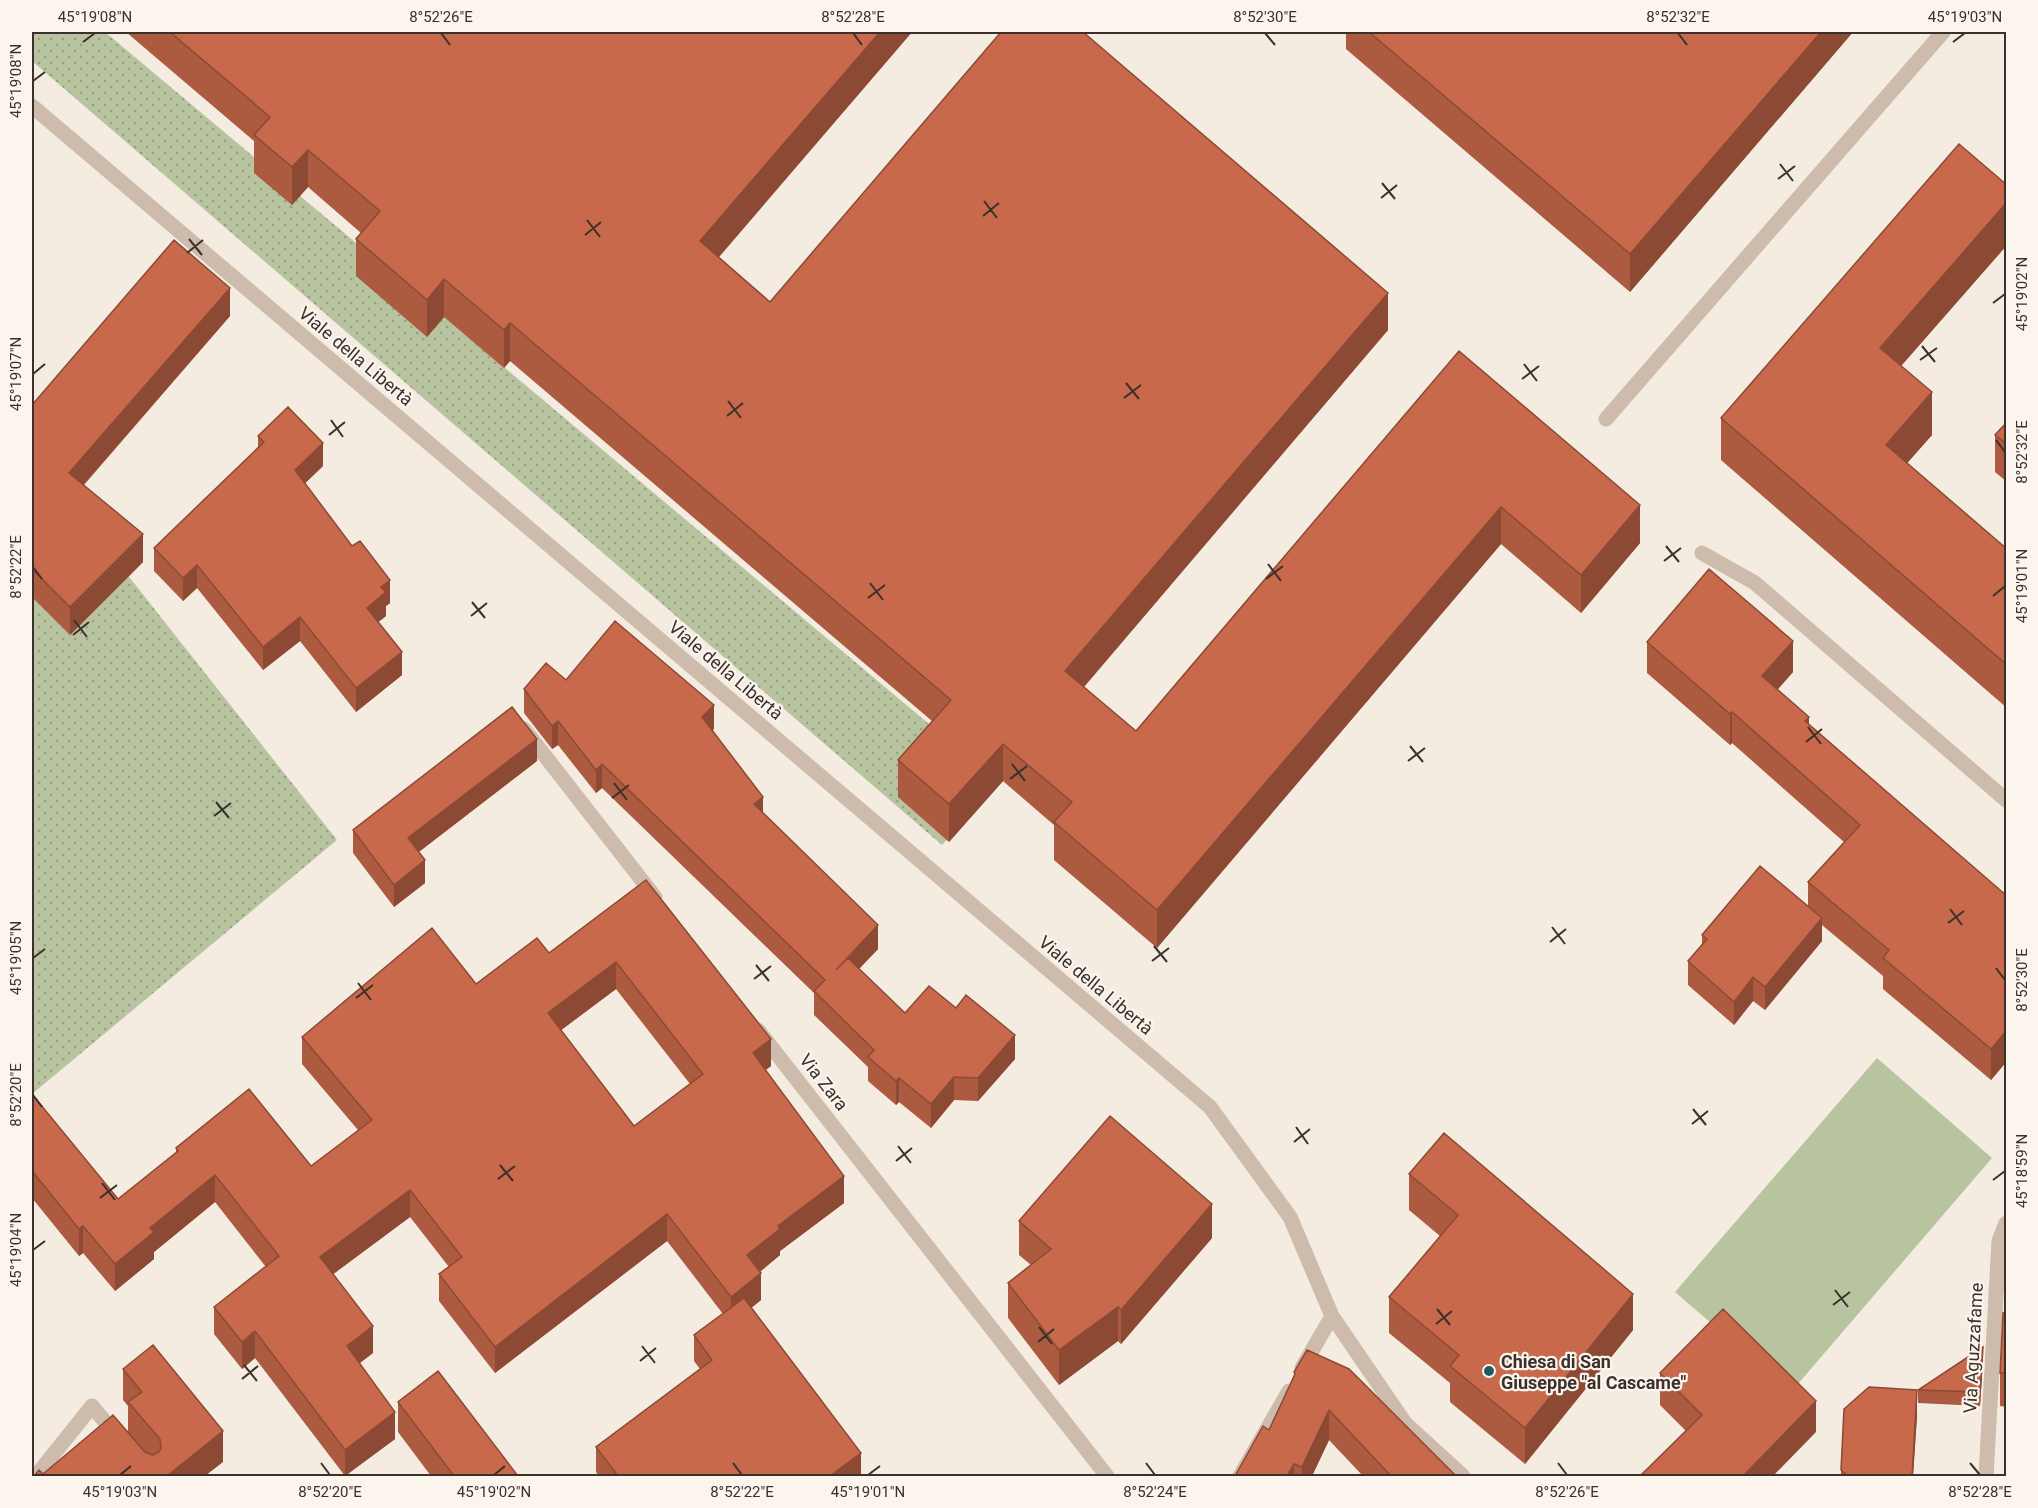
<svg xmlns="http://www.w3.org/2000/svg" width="2038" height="1508" viewBox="0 0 2038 1508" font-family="Roboto,sans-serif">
	<defs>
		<pattern id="grass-dots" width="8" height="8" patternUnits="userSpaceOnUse" patternTransform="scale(1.5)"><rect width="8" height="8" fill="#b8c4a0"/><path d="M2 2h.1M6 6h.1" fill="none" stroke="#97a083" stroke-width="1.8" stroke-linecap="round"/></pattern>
	</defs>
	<rect width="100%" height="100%" fill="#f4ebe1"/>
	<path fill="url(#grass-dots)" d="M32 32H105L998 782 942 845 32 61Z
		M122 568 337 840 32 1094V573Z"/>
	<path fill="#b8c4a0" d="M1877 1058 1992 1158 1791 1392 1675 1292Z"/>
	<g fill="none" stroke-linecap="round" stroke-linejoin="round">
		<path stroke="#cdbbac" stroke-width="15" d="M1606 419 1943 32
			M1702 553 1755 583 2006 800"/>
		<path stroke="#cdbbac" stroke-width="15" d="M32 106 1210 1107 1290 1217 1332 1316 1405 1423 1463 1476
			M524 729 655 897
			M758 1030 1107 1476
			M1302 1368 1332 1316
			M36 1476 92 1406 117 1436
			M1240 1476 1289 1391
			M1986 1476 1999 1241 2006 1223"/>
	</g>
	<path fill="#ac5a40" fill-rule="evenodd" d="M126 32H912L719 257 770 302 1388 330 1084 687 1136 731 1459 351 1640 543 1581 613 1501 544 1157 948 1054 860V825L1003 781 949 842 898 797V760L932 721 510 361 504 368 444 317 427 337 356 276V239L361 233 308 187 292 205 254 173V141Z
		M1346 32H1853L1630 292 1346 49Z
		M2007 185V245L1901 366 1932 435 1907 463 2007 549V708L1721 460V418Z
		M230 316 84 485 143 562 70 635 32 597V405Z
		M2007 422V482L1995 472V435Z
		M258 436 323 466 305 483 390 603 386 606V616L378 622 402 675 356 712 300 641 263 670 197 588 183 601 154 571V548L258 449Z
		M1647 642 1793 672 1777 690 1809 724 2007 896V1061L1991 1080 1883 989V976L1822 925V941L1765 1010 1753 1001 1734 1025 1688 985V961L1702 945V935L1808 906V882L1844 842 1732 743 1730 745 1647 673Z
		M566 680 714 729 712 730 763 813 878 949 859 969 905 1013 1015 1059 978 1101 954 1100 931 1128 899 1102 896 1105 868 1081V1067L814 1015V993L602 788 596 793 558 745 552 749 524 713V689Z
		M537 761 419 852 425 883 394 907 353 853V830Z
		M646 880 771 1066 765 1070 844 1203 780 1251V1255L760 1272 761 1300 751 1308 861 1476H599L596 1472V1447L700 1369 694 1361V1335L723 1314 667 1241 495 1373 439 1301V1274L449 1267 410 1217 333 1274 373 1353 359 1363 395 1439 345 1476 255 1358 242 1369 214 1334V1307L266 1267 215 1202 154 1252V1259L115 1291 83 1253 79 1256 32 1198V1094L118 1199 176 1153V1148L311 1166 358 1130 302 1064V1037L476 984 549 953ZM616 989 690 1084 634 1126 561 1030Z
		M1409 1174 1633 1330 1525 1464 1450 1402V1383L1389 1333V1297L1440 1236 1409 1210Z
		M1019 1221 1212 1238 1121 1344 1118 1341 1059 1385 1008 1318V1283L1031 1265 1019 1255Z
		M2007 1311V1407L2000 1406V1373Z
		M1983 1360 1980 1406 1918 1403V1390Z
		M123 1369 223 1462 43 1474 128 1432V1406L123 1400Z
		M1294 1372 1456 1476H1363L1329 1440 1312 1476H1235L1269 1430 1294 1378Z
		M1660 1373 1816 1432 1686 1431 1660 1405Z
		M398 1402 518 1476H431L398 1432Z
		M1917 1416 1913 1476H1841V1470Z"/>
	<path fill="#8c4a34" d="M880 32H912L700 279V241Z
		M1821 32H1853L1630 292V254Z
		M308 150V187L292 205V167Z
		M2007 202V245L1880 390V348Z
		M444 279V317L427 337V300Z
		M230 288V316L69 501V473Z
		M1388 293V330L1065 709V671Z
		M510 323V361L504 368V330Z
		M1932 392V435L1886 487V445Z
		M323 443V466L295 493V470Z
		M1640 505V543L1581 613V575Z
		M1501 507V544L1157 948V910Z
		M143 534V562L70 635V607Z
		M197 565V588L183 601V578Z
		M390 580V603L386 606V616L367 631V608L381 587Z
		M300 617V641L263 670V647Z
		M1793 641V672L1762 707V676Z
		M402 652V675L356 712V688Z
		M714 705V729L702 740V717Z
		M1732 712V743L1730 745V714Z
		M1809 717V748L1805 721Z
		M558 721V745L552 749V726Z
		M537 739V761L408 860V838Z
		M1003 744V781L949 842V804Z
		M602 764V788L596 793V770Z
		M763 797V821L754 804Z
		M425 860V883L394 907V885Z
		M1822 918V941L1765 1010V987Z
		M878 925V949L836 993V970Z
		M616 962V989L548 1040V1013Z
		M1753 977V1001L1734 1025V1002Z
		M2007 1030V1061L1991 1080V1049Z
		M1015 1035V1059L978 1101V1078Z
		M771 1039V1066L753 1080V1053Z
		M954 1077V1100L931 1128V1104Z
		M899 1078V1102L896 1105V1081Z
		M215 1175V1202L154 1252V1259L115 1291V1264L150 1228Z
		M844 1176V1203L780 1251V1255L747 1282V1255L778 1226Z
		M410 1190V1217L320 1284V1257Z
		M1212 1204V1238L1121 1344V1310Z
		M667 1214V1241L495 1373V1347Z
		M83 1226V1253L79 1256V1229Z
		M761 1273V1300L731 1324V1297Z
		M1633 1294V1330L1525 1464V1428Z
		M1118 1307V1341L1059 1385V1350Z
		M373 1326V1353L347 1373V1346Z
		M255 1331V1358L242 1369V1342Z
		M1983 1347V1360L1980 1406V1392Z
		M1917 1390V1416L1913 1476H1912Z
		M1816 1401V1432L1773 1476H1743Z
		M1329 1410V1440L1312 1476H1302V1467Z
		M395 1412V1439L345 1476V1450Z
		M223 1431V1462L205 1476H167Z
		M861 1453V1476H830Z
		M1294 1464V1476H1287Z"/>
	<path fill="#c8694b" stroke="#8c4a34" stroke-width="1.5" fill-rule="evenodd" d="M170 32H880L700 241 770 302 1001 32H1083L1388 293 1065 671 1136 731 1459 351 1640 505 1581 575 1501 507 1157 910 1054 822 1072 802 1003 744 949 804 898 760 951 700 510 323 504 330 444 279 427 300 356 239 380 211 308 150 292 167 254 135 270 117Z
		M1369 32H1821L1630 254Z
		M1959 144 2007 185V202L1880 348 1932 392 1886 445 2007 549V665L1721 418Z
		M174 240 230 288 69 473 143 534 70 607 32 569V405Z
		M288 407 323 443 295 470 352 546 360 541 390 580 381 587 386 592 367 608 402 652 356 688 300 617 263 647 197 565 183 578 154 548 264 442 258 436Z
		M2007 422V444L1995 435Z
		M1709 569 1793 641 1762 676 1809 717 1805 721 2007 896V1030L1991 1049 1883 958 1889 950 1808 882 1860 825 1732 712 1730 714 1647 642Z
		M615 621 714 705 702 717 763 797 754 804 878 925 836 970 848 958 905 1013 929 986 956 1008 966 995 1015 1035 978 1078 954 1077 931 1104 899 1078 896 1081 868 1057 874 1050 814 991 825 980 602 764 596 770 558 721 552 726 524 689 546 663 566 680Z
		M512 707 537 739 408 838 425 860 394 885 353 830Z
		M1760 866 1822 918 1765 987 1753 977 1734 1002 1688 961 1707 939 1702 935Z
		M646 880 771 1039 753 1053 844 1176 778 1226 780 1229 747 1255 761 1273 731 1297 667 1214 495 1347 439 1274 462 1257 410 1190 320 1257 373 1326 347 1346 395 1412 345 1450 255 1331 242 1342 214 1307 279 1256 215 1175 150 1228 154 1232 115 1264 83 1226 79 1229 32 1171V1094L118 1199 178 1151 176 1148 249 1089 311 1166 372 1120 302 1037 432 928 476 984 537 938 549 953ZM616 962 703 1074 634 1126 548 1013Z
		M1110 1116 1212 1204 1121 1310 1118 1307 1059 1350 1008 1283 1051 1249 1019 1221Z
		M1444 1133 1633 1294 1525 1428 1450 1366 1459 1355 1389 1297 1458 1215 1409 1174Z
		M744 1298 861 1453 830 1476H618L596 1447 712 1360 694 1335Z
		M1723 1309 1816 1401 1743 1476H1640L1702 1415 1660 1373Z
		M2007 1311V1373H2000L2003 1313Z
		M153 1345 223 1431 167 1476H34L39 1470 43 1474 113 1415 145 1452 153 1455 159 1452 161 1448 160 1439 128 1402 142 1392 123 1369Z
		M1983 1347 1980 1392 1918 1390Z
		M1307 1350 1349 1369 1456 1476H1391L1329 1410 1302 1467 1294 1464 1287 1476H1235L1263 1426 1269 1430 1295 1374 1294 1372Z
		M438 1371 518 1476H454L398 1402Z
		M1869 1387 1917 1390 1912 1476H1848L1841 1470 1844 1409Z"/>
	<path fill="none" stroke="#3b302b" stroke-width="2" d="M441 33 450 45M853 33 862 45M1265 33 1275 45M1678 33 1687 45M83 42 95 33M1953 42 1965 33M33 81 45 72M1780 164 1793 181M1778 179 1795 166M1382 183 1395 199M1381 198 1397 185M984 201 997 218M983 216 999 203M587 220 600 237M585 235 601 222M189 239 202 255M187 253 203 240M1993 303 2005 294M1922 346 1935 362M1920 360 1937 348M1524 364 1537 381M33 374 45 364M1522 379 1539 366M1126 383 1139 399M1124 398 1141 385M728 401 741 418M727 416 743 403M331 420 343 437M329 435 345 422M1996 440 2005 452M1666 546 1679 562M1664 561 1681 548M1268 564 1281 581M33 567 42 579M1266 579 1283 566M870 583 883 600M1993 596 2005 586M868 598 885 585M472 602 485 618M471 616 487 603M74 620 87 637M73 635 89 622M1808 727 1821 744M1806 742 1822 729M1410 746 1423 762M1408 761 1425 748M1012 764 1025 781M1010 779 1027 766M614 783 627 800M612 798 629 785M216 802 229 818M214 816 231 803M1950 909 1962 925M1948 923 1964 911M1552 927 1565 944M1550 942 1566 929M1154 946 1167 962M33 958 45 949M1152 961 1169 948M756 965 769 981M1996 968 2005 980M754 979 771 966M358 983 371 1000M356 998 373 985M33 1095 42 1107M1693 1109 1706 1125M1692 1124 1708 1111M1296 1127 1308 1144M1294 1142 1310 1129M898 1146 911 1163M896 1161 912 1148M500 1165 513 1181M498 1179 515 1166M1993 1180 2005 1171M102 1183 115 1200M100 1198 117 1185M33 1250 45 1241M1835 1290 1848 1307M1833 1305 1850 1292M1437 1309 1450 1325M1436 1324 1452 1311M1039 1327 1052 1344M1038 1342 1054 1329M642 1346 655 1363M640 1361 656 1348M244 1365 257 1381M242 1379 258 1366M321 1463 330 1475M733 1463 742 1475M1146 1463 1155 1475M1558 1463 1567 1475M1970 1463 1980 1475M120 1475 131 1466M494 1475 505 1466M868 1475 880 1466"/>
	<circle fill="#1f5a5e" stroke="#fbf5ee" stroke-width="2" cx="1489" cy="1371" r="6"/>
	<g text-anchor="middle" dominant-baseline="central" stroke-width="4.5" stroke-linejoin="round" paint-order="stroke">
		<g font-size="18" fill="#3b302b" stroke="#fbf5ee">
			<text transform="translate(356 356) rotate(40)">Viale della Libertà</text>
			<text transform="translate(726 670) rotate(40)">Viale della Libertà</text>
			<text transform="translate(1096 985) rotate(40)">Viale della Libertà</text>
			<text transform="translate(824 1082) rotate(52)">Via Zara</text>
			<text transform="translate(1973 1348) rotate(-87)">Via Aguzzafame</text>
		</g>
		<g font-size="18" font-weight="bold" fill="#3b302b" stroke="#fbf5ee" text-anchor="start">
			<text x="1501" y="1361">Chiesa di San<tspan x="1501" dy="21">Giuseppe "al Cascame"</tspan></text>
		</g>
	</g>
	<rect width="2038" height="1508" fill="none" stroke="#fbf5ee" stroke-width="66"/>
	<rect x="33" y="33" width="1972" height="1442" fill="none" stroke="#3b302b" stroke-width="2"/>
	<g font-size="15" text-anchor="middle" fill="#3b302b">
		<text x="95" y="22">45°19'08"N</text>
		<text x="441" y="22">8°52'26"E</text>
		<text x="853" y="22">8°52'28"E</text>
		<text x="1265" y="22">8°52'30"E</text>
		<text x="1678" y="22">8°52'32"E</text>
		<text x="1965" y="22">45°19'03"N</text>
		<text transform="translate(16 81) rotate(-90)" y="5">45°19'08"N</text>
		<text transform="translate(2022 294) rotate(-90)" y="5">45°19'02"N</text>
		<text transform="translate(16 374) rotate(-90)" y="5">45°19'07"N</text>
		<text transform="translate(2022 452) rotate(-90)" y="5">8°52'32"E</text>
		<text transform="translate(16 567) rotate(-90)" y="5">8°52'22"E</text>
		<text transform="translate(2022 586) rotate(-90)" y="5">45°19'01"N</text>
		<text transform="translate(16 958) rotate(-90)" y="5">45°19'05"N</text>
		<text transform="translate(2022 980) rotate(-90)" y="5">8°52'30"E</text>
		<text transform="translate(16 1095) rotate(-90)" y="5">8°52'20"E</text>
		<text transform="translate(2022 1171) rotate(-90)" y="5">45°18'59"N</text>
		<text transform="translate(16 1250) rotate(-90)" y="5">45°19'04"N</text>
		<text x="120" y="1497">45°19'03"N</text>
		<text x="330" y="1497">8°52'20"E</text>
		<text x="494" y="1497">45°19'02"N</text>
		<text x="742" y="1497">8°52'22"E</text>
		<text x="868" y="1497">45°19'01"N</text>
		<text x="1155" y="1497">8°52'24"E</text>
		<text x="1567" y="1497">8°52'26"E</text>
		<text x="1980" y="1497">8°52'28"E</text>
	</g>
</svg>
